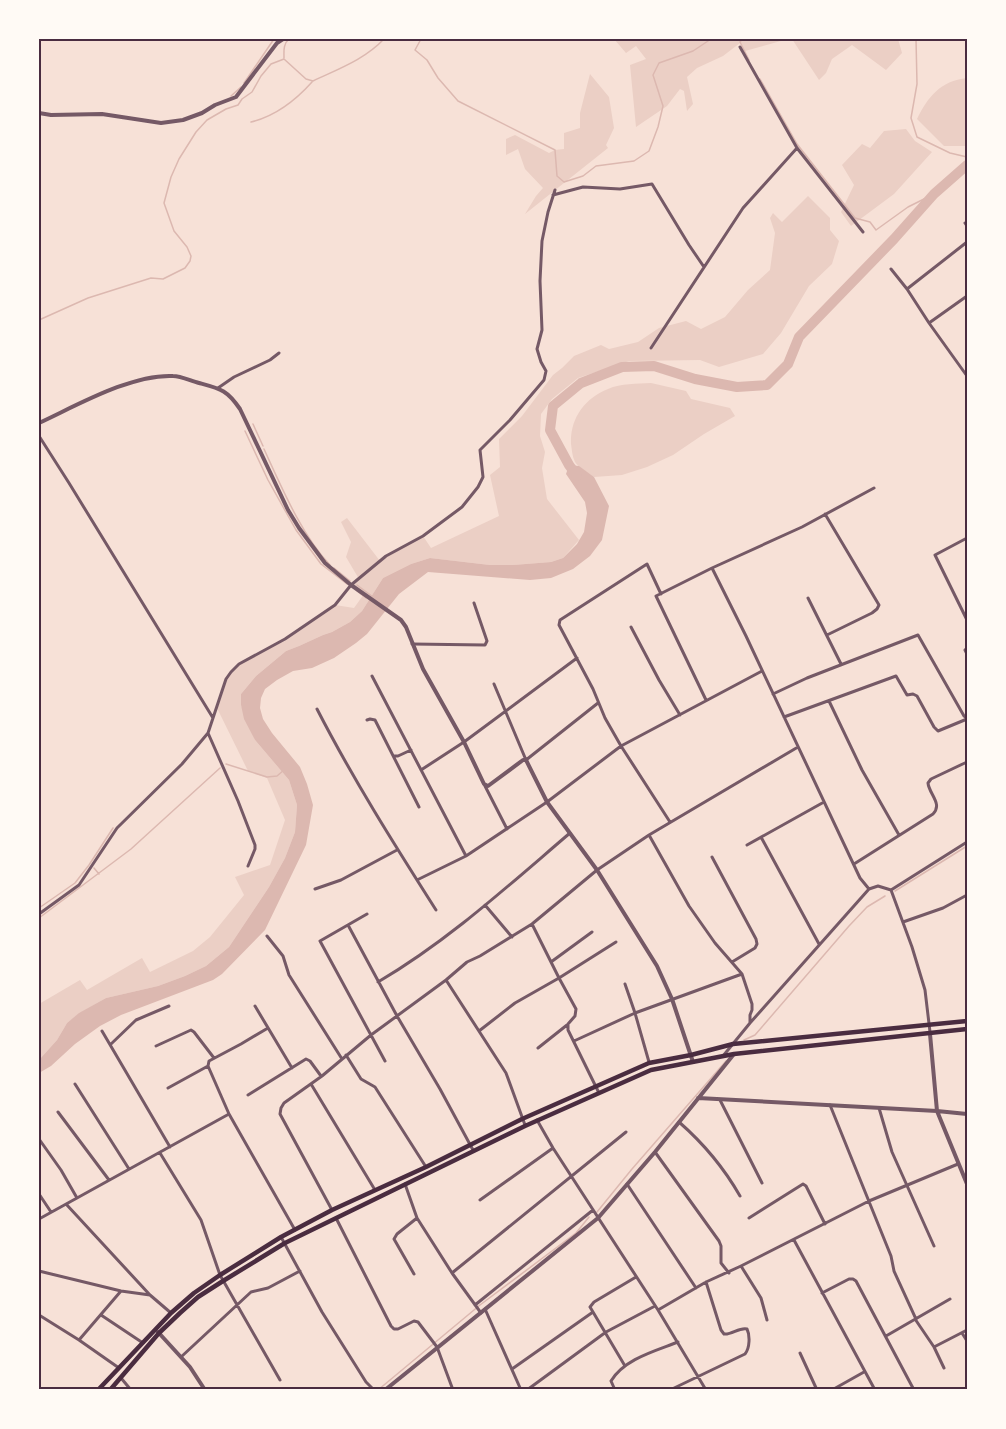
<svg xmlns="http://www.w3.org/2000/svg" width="1006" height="1429" viewBox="0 0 1006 1429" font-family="'Fira Sans',sans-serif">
	<rect width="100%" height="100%" fill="#f7e1d7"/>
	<path fill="#ebcfc5" d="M614 39H788L745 51 740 43 723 56 697 68 687 77 693 104 687 111 684 91 680 89 667 106 636 127 630 65 646 59 636 46 626 53Z
		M792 39H898L902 53 886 70 852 45 832 59 826 73 819 80Z
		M590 74 609 97 614 128 606 145 608 148 525 214 536 196 543 188 525 169 518 149 506 155V139L515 135 549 153 555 150 564 149V133L580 128V113Z
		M967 78V146H944L917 119C928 97 940 81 967 78Z
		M906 129 915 141 932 152 894 194 851 226 841 212 854 185 842 165 862 144 870 148 884 131Z
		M808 196 830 218V230L839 241 832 264 809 286 781 333 763 354 719 367 700 360 629 361 578 378 552 399 541 414 540 436 545 452 542 468 547 499 579 540 563 558 551 562 513 565H490L430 558 411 564 383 578 362 611 350 622 332 632 323 635 299 646 286 651 256 676 241 694V705L255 740 289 780 297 805 295 832 285 858 269 887 229 947 206 966 185 976 158 986 106 998 80 1013 67 1023 57 1040 39 1060V1004L80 980 87 990 142 958 150 972 193 951 210 937 244 895 235 877 270 865 285 820 267 778 248 771 217 708 226 679 239 664 285 639 335 605 354 608 364 594 351 585 359 579 346 557 351 542 341 522 347 518 380 561 423 536 431 548 499 516 490 475 500 467 499 439 522 416 553 375 562 368 574 356 601 345 609 349 638 342 659 328 686 321 701 329 725 317 748 290 770 270 775 233 770 218 773 213 782 222Z
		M651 383 686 391 691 399 730 408 735 416 704 434 673 455 647 467 622 475 594 477C588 473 579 468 575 462 572 456 572 450 571 444 570 418 585 398 608 389 621 383 637 384 651 383Z"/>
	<path fill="#dcb8b0" d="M569 465 579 466 594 477 609 506 602 540 590 556 573 569 551 578 530 580 428 572 399 594 367 634 356 643 334 658 312 668 293 671 277 680 265 689 261 698 260 708 263 719 272 733 300 767 307 784 313 805 306 845 265 930 222 974 213 980 121 1015 100 1026 75 1044 51 1066 39 1073V1060L57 1040 67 1023 79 1013 106 998 158 986 185 976 206 966 229 947 269 887 285 858 295 832 297 805 289 780 255 740 244 719 241 705V694L256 676 286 651 299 646 323 635 332 632 350 622 362 611 383 578 411 564 430 558 490 565H513L551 562 563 558 577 544 584 532 587 513 585 502 566 474Z"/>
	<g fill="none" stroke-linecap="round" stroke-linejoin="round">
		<path stroke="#dcb8b0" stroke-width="1.5" d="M421 39 415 50 427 60 438 78 458 101 555 150 557 176 564 182 583 176 596 166 634 161 649 151 658 127 663 106 653 75 659 63 693 51 711 39
			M742 39 740 42 749 60
			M916 39 917 84 911 118 917 137 950 153 967 157
			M284 58C284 51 283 44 289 39
			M760 79 797 144 855 218 870 222 876 230 908 207 934 194
			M244 83 274 39
			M231 96 241 87
			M251 122C276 116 295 101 312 82
			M39 320 88 298 151 278 163 279 185 268 190 261 191 256 187 247 174 231 164 203 171 177 179 159 196 132 207 120 226 109 238 105 242 99 252 92 261 76 271 64 284 59 306 79 313 81C338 69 364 60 384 39
			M253 424 263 446
			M245 431 268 480 296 530 321 564 347 584
			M264 449C281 486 302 536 330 565
			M334 568 350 581
			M357 585 373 597
			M357 591 366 598
			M226 764 267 777 277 776 284 770
			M94 868 99 874
			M895 891 967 846
			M39 908 75 883 89 865 113 828
			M39 918 131 849 220 768
			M744 1040 755 1035 849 926 867 907 885 896
			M597 1212 632 1169 726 1061
			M378 1390 480 1305 576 1233 589 1217"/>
		<path stroke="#dcb8b0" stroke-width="10" d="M577 476 569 465 550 430 553 406 581 383 622 367 654 366 695 379 737 387 767 385 788 364 799 337 894 239 934 194 967 165"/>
		<path stroke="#755966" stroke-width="3" d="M740 47 797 148 863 232
			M553 195 583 187 620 189 652 184 689 245 704 267
			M967 222 965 223 967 226
			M891 269 907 289 929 323 967 376
			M907 289 967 242
			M929 323 967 296
			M651 348 743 208 797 148
			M218 388 234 377 270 360 279 353
			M39 436 69 483 213 718
			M825 514 879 605 877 609 872 613 827 635
			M967 538 935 555 967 620
			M712 568 802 527 874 488
			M661 594 647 564 560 620 559 625 593 689 605 718 621 746 670 822
			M808 598 841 664
			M631 627 659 680 680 715
			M412 644 485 645 487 641 474 603
			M967 648 965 650 967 654
			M372 676 466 856
			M494 684 526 760 598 703
			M773 694 807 678 918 635 964 716 967 718
			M706 700 656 596 712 568 746 636 860 878 869 889
			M829 701 862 770 899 835
			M317 709C353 779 394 844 436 910
			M784 717 896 676 907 695 913 694 917 696 934 727 938 731 967 719
			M367 720 370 719 375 720 419 807
			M208 733 238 801 255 845V849L248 866
			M394 756H398L411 750
			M421 770 464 742 577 658
			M485 786 507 829
			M649 835 689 906 715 943 742 974 752 1004V1010L750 1015V1023L723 1056
			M761 837 819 944
			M747 845 824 802
			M712 857 756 939 757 944 755 948 732 962
			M854 864 933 814C943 804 929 794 928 783L931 779 967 762
			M417 880 466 856 547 802 621 746 762 671
			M315 889 341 880 397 850
			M891 890 912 947 925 990 930 1032
			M485 905 512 937
			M39 914 79 885 117 828 182 764 208 733 226 679 231 672 239 664 285 639 335 605 351 585 386 556 423 536 462 507 478 487 483 477 480 450 510 420 544 380 546 371 541 362 537 349 542 330 540 281 542 241 548 212 555 190
			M367 914 320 941 385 1061
			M903 922 943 908 967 895
			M532 924 559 978 576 1009 575 1016 568 1024V1030L599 1093
			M348 925 397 1016 440 1089 473 1150
			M267 936 283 956 289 975 342 1059
			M551 962 592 932
			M446 980 506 1073 525 1125
			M378 982C448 941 509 885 570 833
			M625 984 635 1013 742 974
			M255 1006 292 1068
			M750 1023 869 889 878 886 891 890 967 842
			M268 1028 241 1044 209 1061 208 1066 229 1114 295 1230
			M102 1031 170 1147
			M479 1031 515 1003 559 978 616 942
			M574 1041 635 1013 649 1062
			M111 1044 136 1020 169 1006
			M156 1046 191 1030 194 1032 214 1058
			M538 1048 567 1025
			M346 1055 361 1079 375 1087 426 1167
			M75 1084 129 1169
			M311 1084 375 1190
			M168 1088 208 1066
			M248 1095 306 1059 310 1061 321 1076
			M720 1100 762 1183
			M830 1105 891 1256 894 1271 916 1319
			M879 1108 892 1152 934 1246
			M58 1112 109 1180
			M537 1120 553 1148 658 1310 706 1390
			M679 1122C703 1143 724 1168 740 1196
			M39 1139 61 1170 77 1198
			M655 1152 719 1241 721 1246V1263L729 1273
			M160 1153 201 1220 220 1275 280 1380
			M405 1184 417 1218 452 1273 626 1132
			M627 1184 696 1288
			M39 1194 51 1212
			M480 1200 553 1148
			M66 1204 150 1295
			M332 1210 280 1114 281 1108 284 1103 322 1076 371 1035 446 980 467 962 480 956 532 924 597 870 649 835 798 747
			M336 1218 391 1326 394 1329H398L414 1321 418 1322 437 1347 453 1390
			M749 1218 803 1184 806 1186 825 1224
			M39 1219 229 1114
			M281 1237 322 1312 366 1382 374 1390
			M794 1240 875 1390
			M741 1266 761 1298 767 1320
			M39 1271 121 1291 150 1295 171 1313
			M452 1273 481 1313
			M414 1274 394 1239 397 1234 417 1218
			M822 1293 849 1279H853L856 1281 914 1390
			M475 1305 593 1210
			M485 1309 521 1390
			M658 1310 706 1282 741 1266 869 1201 958 1164
			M593 1312 590 1307 594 1302 636 1277
			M39 1315 79 1340
			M101 1315 143 1343
			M915 1319 934 1347 944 1368
			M962 1333 967 1341
			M886 1336 950 1299
			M934 1347 967 1330
			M800 1353 817 1390
			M181 1357 251 1292 268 1288 300 1271
			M119 1368 79 1340 121 1291
			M512 1369 593 1312 625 1366
			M121 1378 131 1390
			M527 1390 606 1332 655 1306
			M615 1390 611 1381C624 1359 655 1351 678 1342
			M670 1390 745 1354C750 1348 750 1335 747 1329 739 1327 732 1335 724 1334L721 1330 706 1282
			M832 1390 864 1372"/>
		<path stroke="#755966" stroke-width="4" d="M39 113 51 115 102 114 161 123 183 120 202 113 215 105 236 97 277 43 283 39
			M39 423C76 406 131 374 173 376 181 376 191 381 199 383 221 389 227 390 240 409L288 510 299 528 325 563 351 585 401 620 406 627 423 669 464 742 484 784 488 786 523 760H526L547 802 597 870 657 966 672 999 693 1062
			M930 1034 937 1111 967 1184
			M698 1098 937 1111 967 1114
			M158 1332 190 1367 205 1390
			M385 1390 598 1218 655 1152 734 1054"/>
		<path stroke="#4a2c40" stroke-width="4.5" d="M98 1390 171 1313 194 1293 220 1275 281 1237 332 1210 426 1167 522 1119 649 1063 691 1055 733 1044 967 1021
			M110 1390 159 1333 180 1313 198 1297 223 1281 285 1243 525 1126 651 1070 734 1054 967 1029"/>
	</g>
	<rect width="1006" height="1429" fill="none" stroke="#fffaf5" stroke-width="81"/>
	<rect x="40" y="40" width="926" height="1348" fill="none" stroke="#4a2c40" stroke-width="2"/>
</svg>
